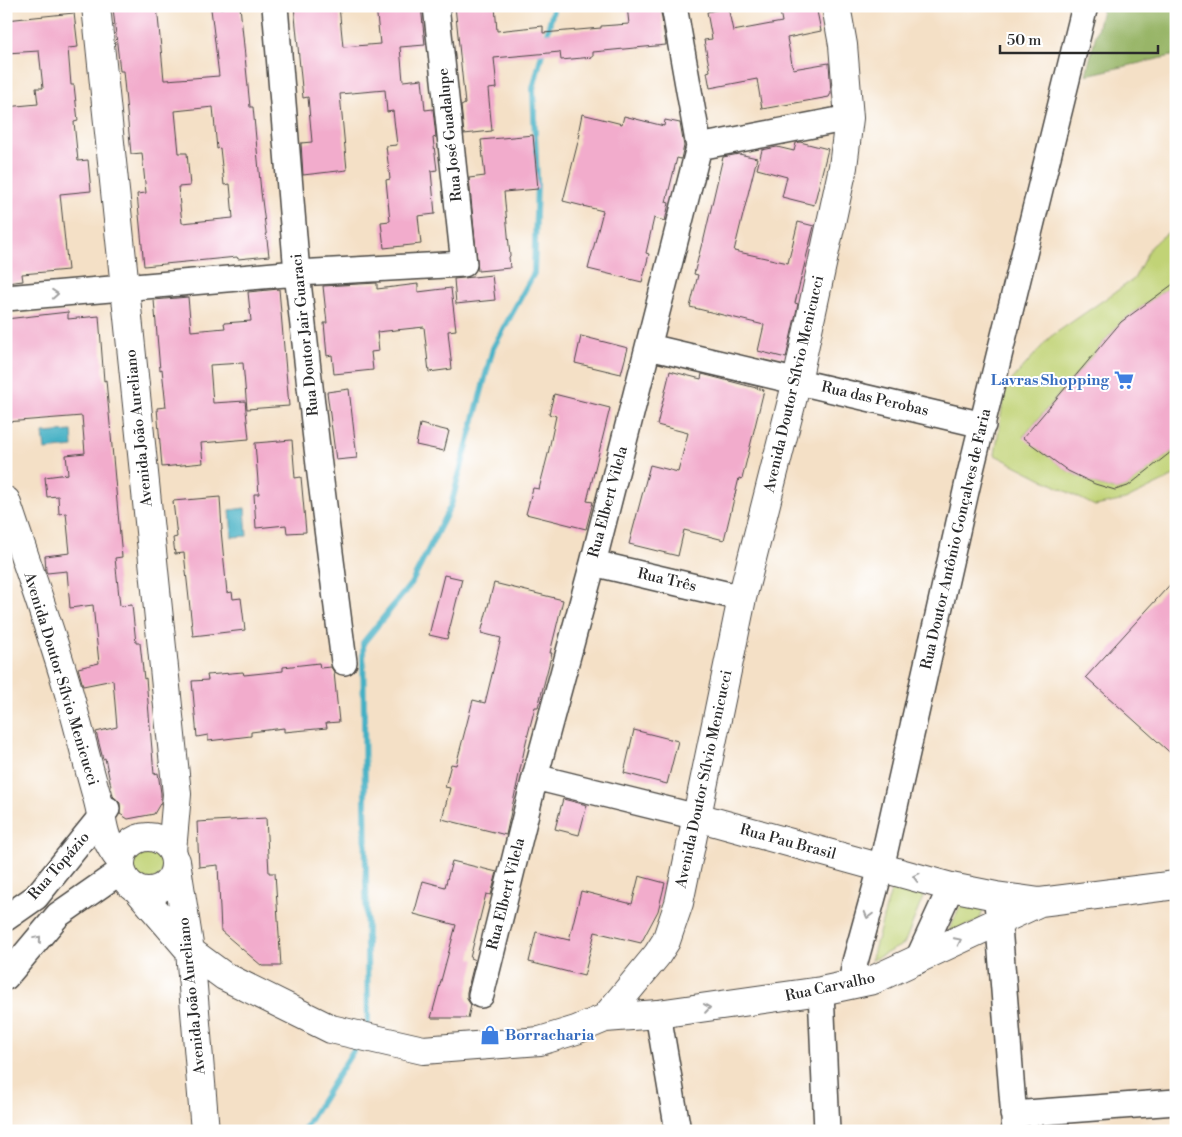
<svg xmlns="http://www.w3.org/2000/svg" width="1182" height="1137" viewBox="0 0 1182 1137" font-family="'Libre Bodoni',serif">
	<rect width="100%" height="100%" fill="#fff"/>
	<filter id="ink" filterUnits="userSpaceOnUse"><feTurbulence type="fractalNoise" baseFrequency=".02" numOctaves="2"/><feDisplacementMap in="SourceGraphic" scale="10" xChannelSelector="R" yChannelSelector="G"/><feConvolveMatrix kernelMatrix="1 2 1 2 8 2 1 2 1" color-interpolation-filters="sRGB"/></filter>
	<filter id="wash" filterUnits="userSpaceOnUse"><feTurbulence type="fractalNoise" baseFrequency=".0096" numOctaves="4" result="noise"/><feDisplacementMap in="SourceGraphic" scale="20" xChannelSelector="R" yChannelSelector="G"/><feGaussianBlur stdDeviation="1.12" result="paint"/><feColorMatrix in="noise" values="0 0 0 0 0 0 0 0 0 0 0 0 0 0 0 0 0 1.4 0 .05"/><feComposite in="paint" operator="in"/></filter>
	<g filter="url(#wash)">
		<rect width="100%" height="100%" fill="#f4e0c6"/>
		<path fill="#c1d376" stroke="#767f50" d="M1171 230 1176 240V282L1121 322 1023 437 1068 471 1095 484 1115 490 1128 486 1176 448V475L1125 500 1095 506 995 455 1005 388 1050 337 1134 279 1151 246Z
			M132 865a16 16 0 1 1 32 0a16 16 0 1 1-32 0Z
			M894 880 924 895 904 944 871 961Z
			M965 897 986 903 979 921 948 932Z"/>
		<path fill="#98b567" stroke="#627049" d="M1103 6H1176V55L1086 75Z"/>
		<path fill="#45b0c4" stroke="#386e78" d="M72 431 73 447 45 450 43 433Z
			M245 508 247 536 232 537 230 510Z"/>
		<g fill="none" stroke-linecap="round" stroke-linejoin="round">
			<path stroke="#45b0c4" stroke-width="6" d="M366 1030 368 1026 363 643 411 584 451 505 493 348 534 273 537 183 533 89 554 6
				M303 1131 358 1043"/>
		</g>
		<g id="blocks">
			<path fill="#f2accc" fill-rule="evenodd" d="M135 6H157L164 80H166L219 76 211 9 240 6 250 107H253L261 192 269 256 238 259 237 257 144 266 137 194 146 193 142 153 131 154 123 71H120L113 8ZM213 107 217 149 220 148 224 185 230 184 233 218 182 223 178 187 190 186 187 153H179L175 111Z
				M294 6H339L343 47 380 44 376 6H421L425 45 400 47 403 81 422 79 425 110 433 109 436 137 433 138 437 170 431 171 435 214 418 216 421 244 384 248 381 222 390 221 386 180 390 179 386 146 397 145 393 111 387 112 385 90 340 94 347 170 303 175 301 143 312 142 308 97 303 98Z
				M455 6H495L497 31 543 26V33L601 28V26L629 24 627 6H660L666 45 593 52V57L561 60 560 52 494 58 497 88 488 89 492 131 464 134 461 106 465 104Z
				M779 6H816L821 31 787 38 793 69 829 63 831 93 829 97 762 109 757 79 710 88 707 72 710 71 704 40 712 39 707 12 728 7 733 31 782 22Z
				M74 13 78 47 68 48 71 85H74L78 121 74 122 78 161 88 160 91 191 60 194 68 270 22 274 23 281 6 283V107L38 104 36 88H43L39 51 6 53V20Z
				M582 114 622 124 624 116 664 126 665 120 680 123 684 146 681 159 677 158 666 202 669 203 665 221 654 218 646 253 649 254 642 282 588 269 603 211 563 201 580 134H578Z
				M533 135 538 189 504 192 510 256 509 257 510 268 478 271 469 178 485 176 481 140Z
				M800 142 828 149 814 205 782 197 787 177 757 169 762 150 777 147 794 151 796 143Z
				M739 154 757 158 734 251 788 263 798 222 814 226 795 303 798 304 786 358 758 351 764 325 690 307 698 275 694 274 702 243H703L723 157Z
				M492 275 495 300 456 304 454 279Z
				M1176 282V448L1128 486 1115 490 1095 484 1068 471 1023 438 1121 322Z
				M377 283V289L418 284V292L451 288 456 330 448 331 452 369 429 372 424 327 377 332 379 351 371 352 373 370 334 374 332 355 327 356 324 323H327L323 286Z
				M279 289 289 406 247 409 243 363 210 365 213 403 245 401 249 439 201 443 203 463 162 467 157 408 166 407 162 369 160 370 154 300 188 297 191 331 225 328 224 323 251 321 248 292Z
				M68 312V319L99 316 104 381 106 380 122 557 115 558 120 606 132 605 136 643H140L144 679 146 678 154 774 158 773 161 793V802L154 814 128 819 120 814V803L113 796 105 758 103 759 96 732 117 727 113 680 83 686 78 668 99 663 93 605 70 608 67 571 47 573 46 571 45 556 70 553 66 513 59 514 58 496 47 497 45 477 68 474 66 455 85 453 82 416 6 422V319Z
				M581 336 628 348 621 374 575 363Z
				M670 371 701 379 702 374 764 390 742 479 739 478 724 540 684 530 678 556 629 544 650 465 678 472 688 433 657 425Z
				M349 389 357 458 336 460 327 392Z
				M554 394 610 408 587 501 593 502 586 529 526 514 533 488 539 489 548 454 556 416 549 414Z
				M420 424 449 431 444 451 416 445Z
				M292 440 295 478 301 477 306 532 287 533 286 525 256 528 254 494H259L255 443Z
				M220 497 222 530H221L227 593 232 592 233 599 241 598 245 630 193 636 184 553 175 554 173 538 177 537 173 501Z
				M444 575 462 579 447 639 429 635Z
				M1176 578V758L1086 677Z
				M494 583 563 600 550 653H552L538 707H535L526 742 506 835 442 819 450 788 445 787 451 764 456 765 473 700 485 703 501 638 481 633Z
				M319 663 320 668 331 667 334 672 339 722 326 723 327 728 284 732V728L251 732V736L208 741V735L197 737 192 681 208 680 207 675 243 672 244 675 283 671V667Z
				M634 730 678 741 667 784 624 773Z
				M563 799 587 805 579 835 555 829Z
				M266 818 269 873H275L281 966H262L221 931 218 865 199 867 197 822Z
				M452 861 497 872 491 895 486 894 470 958 475 960 467 992V999L471 1005 468 1018H431L456 925 414 914 423 881 445 887Z
				M639 876 665 883 658 911 641 943 595 932 584 976 529 962 536 932 569 940 581 891 632 904Z"/>
		</g>
	</g>
	<g filter="url(#ink)">
		<use href="#blocks" fill-opacity="0" stroke="#494642" stroke-width="1"/>
		<g fill="none" stroke-linecap="round" stroke-linejoin="round">
			<defs>
				<path id="minor" d="M275 6 297 273 320 474 344 662
					M699 147 849 118
					M6 298 297 273 464 264 436 6
					M649 347 983 425
					M593 563 742 598
					M535 777 697 817
					M997 901 1015 1131
					M6 918 36 897 107 809
					M917 961 951 887
					M6 977 58 915 121 871
					M851 985 855 962 881 868 969 478 1085 6
					M821 991 827 1131
					M481 995 535 777 593 563 699 147 674 6
					M658 1014 678 1131
					M1013 1114 1176 1102"/>
				<path id="tertiary" d="M697 817 951 887 996 896 1040 902 1176 885
					M658 1014 821 991 873 980 1040 902"/>
				<path id="secondary" d="M96 6 177 794 172 851
					M6 501C26 562 48 622 66 683 77 721 86 759 97 797 105 825 100 835 120 860
					M121 864a27 27 0 1 1 54 0a27 27 0 1 1-54 0Z
					M176 861 190 951 205 1131
					M136 888 190 951 224 976 331 1029 423 1050 540 1041 576 1030 605 1018 657 955 666 941 679 903 742 598 797 381 843 167 849 118 843 45 836 6
					M605 1018 658 1014"/>
			</defs>
			<use href="#minor" stroke="#494642" stroke-width="28"/>
			<use href="#tertiary" stroke="#494642" stroke-width="30"/>
			<use href="#secondary" stroke="#494642" stroke-width="30"/>
			<use href="#minor" stroke="#fff" stroke-width="25"/>
			<use href="#tertiary" stroke="#fff" stroke-width="28"/>
			<use href="#secondary" stroke="#fff" stroke-width="28"/>
		</g>
		<defs><path id="oneway-chevron" d="M-2-3.5L2.5 0L-2 3.5" fill="none" stroke-width="1.6" stroke-linecap="round" stroke-linejoin="round" transform="scale(1.25)"/></defs>
		<g stroke="#a0a0a0">
			<use href="#oneway-chevron" transform="translate(55 294) rotate(-4)"/>
			<use href="#oneway-chevron" transform="translate(916 877) rotate(-165)"/>
			<use href="#oneway-chevron" transform="translate(868 915) rotate(105)"/>
			<use href="#oneway-chevron" transform="translate(38 939) rotate(-50)"/>
			<use href="#oneway-chevron" transform="translate(958 941) rotate(-26)"/>
			<use href="#oneway-chevron" transform="translate(707 1008) rotate(-8)"/>
		</g>
	</g>
	<defs>
		<symbol id="supermarket-bare" viewBox="-9 -9 18 18"><path d="M-6-5.5h2.5l.6 2H6L4.5 2H-2.5L-4.4-4H-6ZM-1.5 3.2a1.3 1.3 0 1 0 .1 0ZM3 3.2a1.3 1.3 0 1 0 .1 0Z" fill="#3f7fe0" stroke="#fff" stroke-width="2.5" paint-order="stroke"/></symbol>
		<symbol id="shop-bare" viewBox="-9 -9 18 18"><path d="M-5-2.5h2.3a2.7 3.5 0 0 1 5.4 0H5L5.5 6h-11ZM-1.5-2.5h3a1.5 2.3 0 0 0-3 0Z" fill="#3f7fe0" stroke="#fff" stroke-width="2.5" paint-order="stroke"/></symbol>
	</defs>
	<g fill-rule="evenodd">
		<use href="#supermarket-bare" x="1110" y="366" width="28" height="28"/>
		<use href="#shop-bare" x="476" y="1021" width="28" height="28"/>
	</g>
	<g text-anchor="middle" dominant-baseline="central" stroke-width="4" stroke-linejoin="round" paint-order="stroke">
		<g font-size="15" fill="#2b2b2b" stroke="#fff">
			<text transform="translate(450 135) rotate(-96)">Rua José Guadalupe</text>
			<text transform="translate(305 335) rotate(-96)">Rua Doutor Jair Guaraci</text>
			<text transform="translate(794 384) rotate(-77)">Avenida Doutor Sílvio Menicucci</text>
			<text transform="translate(875 399) rotate(13)">Rua das Perobas</text>
			<text transform="translate(139 428) rotate(-96)">Avenida João Aureliano</text>
			<text transform="translate(608 502) rotate(-75)">Rua Elbert Vilela</text>
			<text transform="translate(956 539) rotate(-77)">Rua Doutor Antônio Gonçalves de Faria</text>
			<text transform="translate(667 580) rotate(13)">Rua Três</text>
			<text transform="translate(61 679) rotate(73)">Avenida Doutor Sílvio Menicucci</text>
			<text transform="translate(704 779) rotate(-78)">Avenida Doutor Sílvio Menicucci</text>
			<text transform="translate(788 842) rotate(15)">Rua Pau Brasil</text>
			<text transform="translate(59 866) rotate(-49)">Rua Topázio</text>
			<text transform="translate(506 894) rotate(-76)">Rua Elbert Vilela</text>
			<text transform="translate(830 987) rotate(-12)">Rua Carvalho</text>
			<text transform="translate(192 996) rotate(-96)">Avenida João Aureliano</text>
		</g>
		<g font-size="15" font-weight="bold" fill="#366cbe" stroke="#fff" text-anchor="end">
			<text x="1109" y="380">Lavras Shopping</text>
			<text x="505" y="1035" text-anchor="start">Borracharia</text>
		</g>
	</g>
	<rect width="1182" height="1137" fill="none" stroke="#fff" stroke-width="25"/>
	<path d="M1000 45v8h158v-8" fill="none" stroke="#2b2b2b" stroke-width="2.5"/>
	<text x="1007" y="45" font-size="15" fill="#2b2b2b" stroke="#ffffff" stroke-width="4" paint-order="stroke">50 m</text>
</svg>
